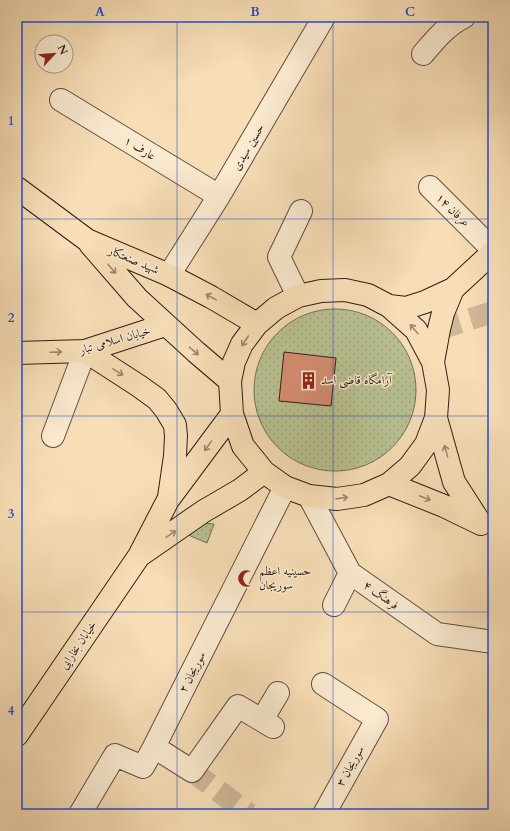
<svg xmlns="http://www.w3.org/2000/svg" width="510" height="831" viewBox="0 0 510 831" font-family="Cardo,Amiri,serif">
	<defs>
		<pattern id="green-dots" width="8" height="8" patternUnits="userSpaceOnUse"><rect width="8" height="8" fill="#b9c292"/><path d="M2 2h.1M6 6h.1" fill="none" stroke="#9fa67d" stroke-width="1.8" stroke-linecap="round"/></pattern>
	</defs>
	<rect width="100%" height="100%" fill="#f7deb7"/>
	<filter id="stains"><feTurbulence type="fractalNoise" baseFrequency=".005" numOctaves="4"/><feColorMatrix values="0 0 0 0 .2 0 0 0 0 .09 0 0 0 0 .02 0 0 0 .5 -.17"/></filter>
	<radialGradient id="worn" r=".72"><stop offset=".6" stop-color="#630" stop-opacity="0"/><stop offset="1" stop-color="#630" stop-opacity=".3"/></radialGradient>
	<path fill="url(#green-dots)" stroke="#747054" d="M254 390a81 81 0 1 1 162 0a81 81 0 1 1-162 0Z
		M200 523 214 524 207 543 186 534Z"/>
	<path fill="#d78e74" stroke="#2f1d17" d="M284 352 336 358 331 406 279 401Z"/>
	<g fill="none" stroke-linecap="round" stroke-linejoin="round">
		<path stroke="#cfb797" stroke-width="22" stroke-dasharray="22 11" stroke-linecap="butt" d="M439 329 493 312
			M192 771 249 814"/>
		<defs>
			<path id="minor" d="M423 54C435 40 447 25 464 17
				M61 100 219 196
				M430 187 493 250
				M169 275 219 196 324 17
				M298 296 279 257 301 211
				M53 436 85 351
				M309 496 350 573 437 634 493 642
				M334 605 350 573
				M323 684 377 719 324 814
				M262 720 278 693
				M154 747 192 771 238 706 273 727
				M80 814 115 755 143 767 154 747 285 487"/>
			<path id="major" d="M17 188 87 240 169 275 211 297 257 324
				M90 244 137 298 196 352 230 381
				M389 306 406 308 425 302 453 289 493 252
				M85 351 139 386 157 399 166 410 175 425 176 436 175 456 169 497
				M17 353 85 351 165 325
				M433 362 439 329 443 313 453 289
				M389 484 444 506 481 524 454 482 436 418 438 390 433 362 416 330 389 306 368 295 345 290 321 291 298 296 276 308 257 324 242 344 234 362 230 381 232 414 243 446 264 472 285 487 309 496 337 499 364 495 389 484 410 466 426 444 436 418
				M142 554 204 511 240 490 264 472
				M17 735 139 556 168 500 232 414"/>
		</defs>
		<use href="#minor" stroke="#614d3f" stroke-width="24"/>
		<use href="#major" stroke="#2f1d17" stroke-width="24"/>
		<use href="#minor" stroke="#faead0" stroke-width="22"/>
		<use href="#major" stroke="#f7deb7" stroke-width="22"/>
	</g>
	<defs><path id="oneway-shaft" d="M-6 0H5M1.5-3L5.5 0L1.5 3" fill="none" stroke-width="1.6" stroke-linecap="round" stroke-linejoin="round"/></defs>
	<g stroke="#9d876f">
		<use href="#oneway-shaft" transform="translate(112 269) rotate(49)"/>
		<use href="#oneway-shaft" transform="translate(211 297) rotate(-151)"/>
		<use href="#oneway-shaft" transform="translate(414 329) rotate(-131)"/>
		<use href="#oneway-shaft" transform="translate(245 341) rotate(123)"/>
		<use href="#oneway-shaft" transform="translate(194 351) rotate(41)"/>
		<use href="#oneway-shaft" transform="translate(56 352) rotate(-2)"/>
		<use href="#oneway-shaft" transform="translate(118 372) rotate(32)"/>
		<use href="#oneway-shaft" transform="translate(208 446) rotate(126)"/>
		<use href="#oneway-shaft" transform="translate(446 451) rotate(-106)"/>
		<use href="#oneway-shaft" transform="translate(342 498) rotate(-8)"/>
		<use href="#oneway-shaft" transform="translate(425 498) rotate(22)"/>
		<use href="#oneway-shaft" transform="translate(171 534) rotate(-34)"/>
	</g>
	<path fill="none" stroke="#1d4ed8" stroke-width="1" stroke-opacity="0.55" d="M177 17V814M333 17V814M17 219H493M17 416H493M17 612H493"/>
	<defs>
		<symbol id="building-bare" viewBox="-9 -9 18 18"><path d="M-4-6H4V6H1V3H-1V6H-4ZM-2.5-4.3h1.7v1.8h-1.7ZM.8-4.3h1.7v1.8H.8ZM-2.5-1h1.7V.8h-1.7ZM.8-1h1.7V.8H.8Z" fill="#8f2418" stroke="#faead0" stroke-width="2.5" paint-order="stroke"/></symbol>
		<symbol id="mosque-bare" viewBox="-9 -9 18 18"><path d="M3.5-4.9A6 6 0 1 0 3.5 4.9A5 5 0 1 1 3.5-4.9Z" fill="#8f2418" stroke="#faead0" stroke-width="2.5" paint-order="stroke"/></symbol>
	</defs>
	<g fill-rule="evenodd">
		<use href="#building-bare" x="296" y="368" width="25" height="25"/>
		<use href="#mosque-bare" x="234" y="566" width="25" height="25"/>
	</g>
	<g text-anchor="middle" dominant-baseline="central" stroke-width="3" stroke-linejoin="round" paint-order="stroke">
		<g font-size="12" fill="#2f1d17" stroke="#faead0">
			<text transform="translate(248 147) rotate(-60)">حسین سیدی</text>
			<text transform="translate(140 148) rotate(31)">عارف ۱</text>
			<text transform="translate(453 210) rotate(45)">عرفان ۱۴</text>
			<text transform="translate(134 260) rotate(23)">شهید صنعتکار</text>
			<text transform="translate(115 340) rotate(-16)">خیابان اسلامی تبار</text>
			<text transform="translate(381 595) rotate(35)">فرهنگ ۴</text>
			<text transform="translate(78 645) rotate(-56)">خیابان بخارایی</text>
			<text transform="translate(192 672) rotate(-63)">سوریجان ۲</text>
			<text transform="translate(350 766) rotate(-61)">سوریجان ۳</text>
		</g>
		<g font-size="12" fill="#2f1d17" stroke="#faead0" text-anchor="start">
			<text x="321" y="380">آرامگاه قاضی اسد</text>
			<text x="259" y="571">حسینیه اعظم<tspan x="259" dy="14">سوریجان</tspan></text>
		</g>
	</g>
	<rect width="510" height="831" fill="none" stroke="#f7deb7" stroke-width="44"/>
	<g transform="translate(54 54) rotate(64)"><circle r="19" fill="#faead0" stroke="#a99886"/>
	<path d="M0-3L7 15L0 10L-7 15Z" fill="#8f2418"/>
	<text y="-6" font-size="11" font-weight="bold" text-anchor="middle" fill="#2f1d17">N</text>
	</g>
	<rect x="22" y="22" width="466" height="787" fill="none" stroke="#1d4ed8" stroke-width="1.5"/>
	<g font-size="13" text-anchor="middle" font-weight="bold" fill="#1d4ed8">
		<text x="100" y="16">A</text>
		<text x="255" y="16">B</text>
		<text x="410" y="16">C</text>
		<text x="11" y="125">1</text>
		<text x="11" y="322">2</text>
		<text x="11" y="518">3</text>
		<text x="11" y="715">4</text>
	</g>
	<rect width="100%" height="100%" filter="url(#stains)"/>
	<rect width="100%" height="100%" fill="url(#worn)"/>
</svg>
